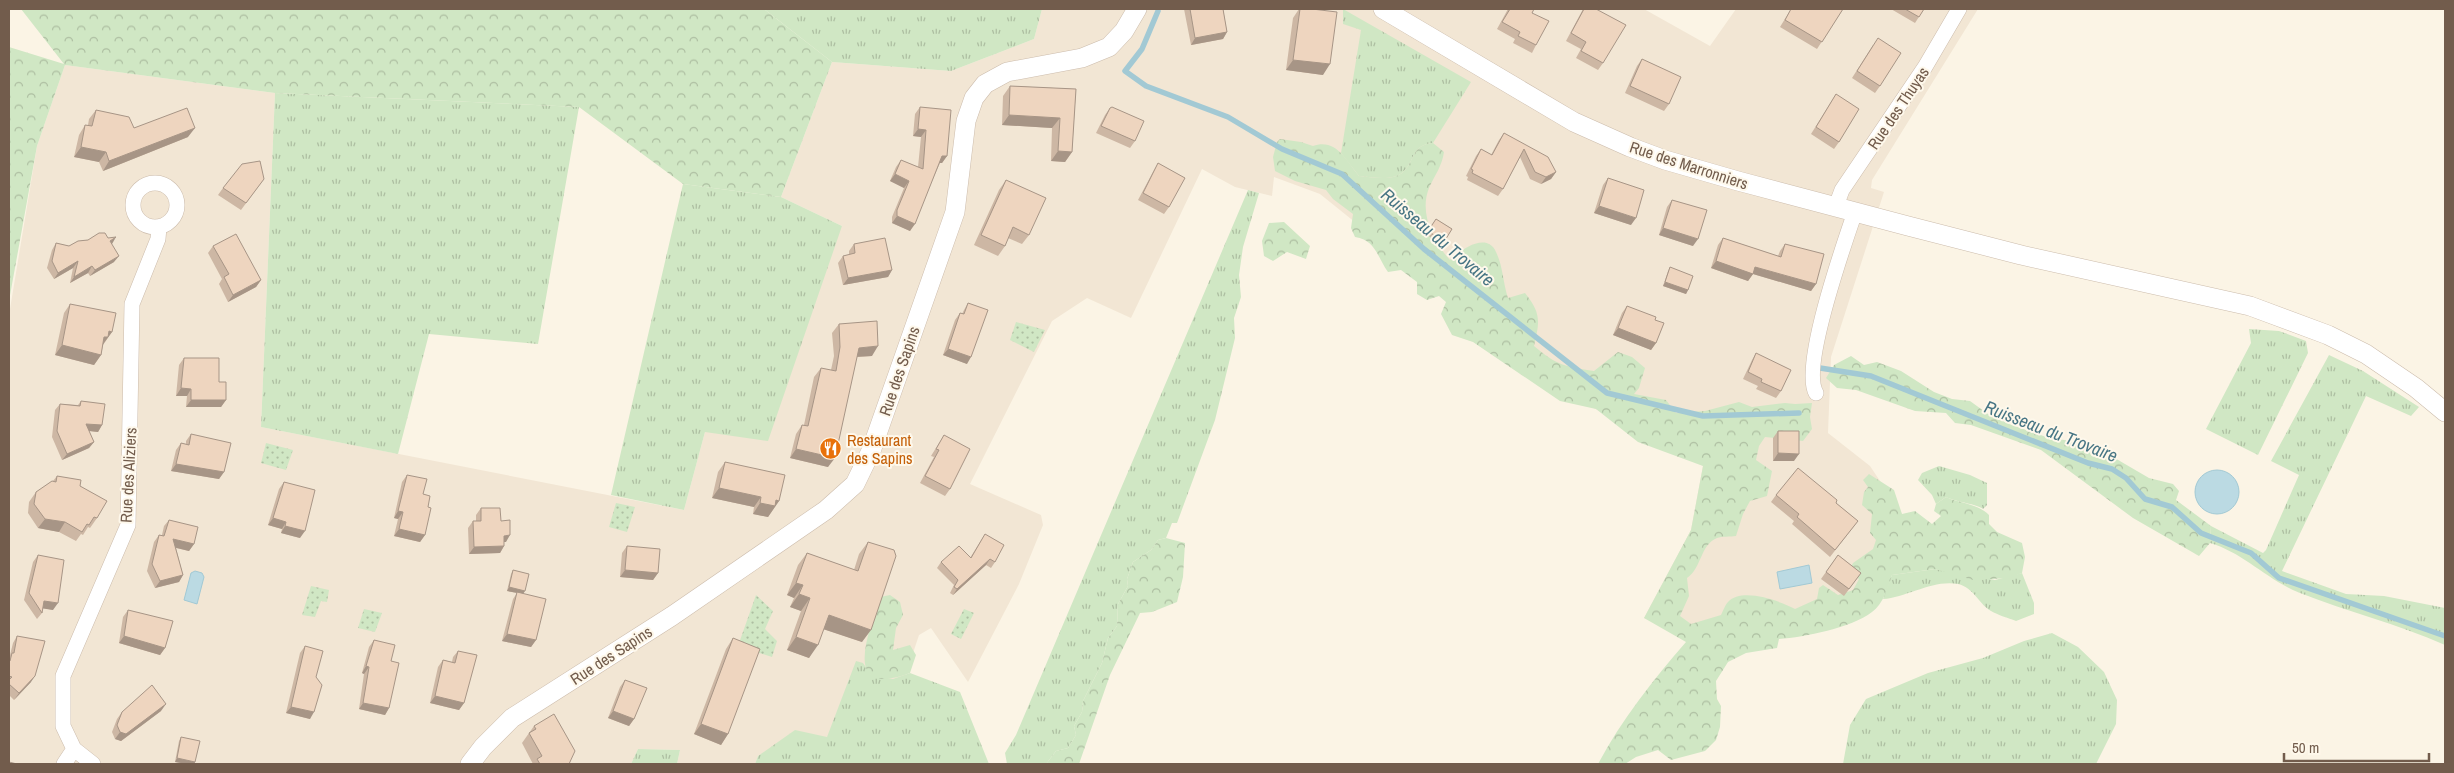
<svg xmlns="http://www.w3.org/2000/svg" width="2454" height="773" viewBox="0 0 2454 773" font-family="'Archivo Narrow',sans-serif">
	<defs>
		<pattern id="grass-tufts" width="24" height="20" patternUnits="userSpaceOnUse" patternTransform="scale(1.25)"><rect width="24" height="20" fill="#d0e7c4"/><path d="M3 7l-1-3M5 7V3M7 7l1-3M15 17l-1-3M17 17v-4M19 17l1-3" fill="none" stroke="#adbea1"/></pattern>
		<pattern id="forest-crowns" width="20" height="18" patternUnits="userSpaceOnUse" patternTransform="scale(1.25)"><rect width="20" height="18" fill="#d0e7c4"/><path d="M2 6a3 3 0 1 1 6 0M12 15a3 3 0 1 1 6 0" fill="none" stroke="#adbea1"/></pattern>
		<pattern id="garden-dots" width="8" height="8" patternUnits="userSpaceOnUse" patternTransform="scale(1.25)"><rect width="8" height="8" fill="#d0e7c4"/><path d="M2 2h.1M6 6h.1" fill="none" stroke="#adbea1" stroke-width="1.8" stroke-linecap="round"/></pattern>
	</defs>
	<rect width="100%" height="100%" fill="#fbf4e5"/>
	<path fill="#f2e6d4" d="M1042 9H1644L1710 46 1736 9H1978L1872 180 1871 188 1884 192 1831 357 1828 433 1870 466 1902 514 1875 599 1722 652 1644 618 1691 530 1703 466 1571 396 1320 194 1274 177 1272 196 1235 187 1202 169 1131 318 1087 298 1052 321 970 484 1041 515 1043 525 1019 584 968 682 931 628 919 635 905 677 827 737 758 756 755 764H677L680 750 638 749 631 764H9V315L37 146 65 65 275 93 261 427 684 510 705 432 842 226 781 197 832 62 951 71 1034 39Z"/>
	<path fill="url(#grass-tufts)" d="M764 9H1042L1034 39 951 71 832 62Z
		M1343 9 1471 82 1433 143C1411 145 1415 161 1404 171 1394 182 1372 177 1359 176L1341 153 1361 30 1343 24Z
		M275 93 579 107 538 344 429 334 398 454 261 427Z
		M683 184 781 197 842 226 768 441 705 432 684 510 611 495Z
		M1248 190 1259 193 1243 247 1239 275 1241 297 1234 318 1235 338 1215 420 1177 523H1172L1166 538 1158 540 1151 550 1133 562 1127 579 1128 586 1118 604 1117 626 1108 638 1102 663 1083 701 1082 712 1074 726 1076 735 1068 748 1056 751 1046 764H1007L1005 753 1016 735Z
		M2249 329 2279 331 2306 341 2308 353 2258 455 2206 429 2251 343Z
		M2329 355 2363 371 2419 407 2411 416 2366 396 2282 571 2346 594 2384 596 2445 608V645C2398 624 2348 612 2300 593 2267 580 2244 553 2210 543L2211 526 2263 553 2266 550 2299 475 2271 461Z
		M1939 466 1970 475 1987 483V505L1983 509C1977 504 1956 502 1946 497L1936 504 1932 495 1918 480 1922 473Z
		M1935 569 1995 580 2022 573 2034 603V614L2016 621C2008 618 1998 615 1991 611 1978 603 1974 588 1958 584 1934 579 1907 597 1883 599L1892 575Z
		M2052 633 2078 647 2104 672 2117 700 2116 724 2096 764H1843L1850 725 1866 699 1928 673 1983 658 2024 641Z
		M856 661 863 663 871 675 893 679 910 673 960 692 989 764H755L758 756 795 730 827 737Z
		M638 749 680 750 677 764H631Z"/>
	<path fill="url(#forest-crowns)" d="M21 9H764L832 62 781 197 683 184 579 107 275 93 65 65 37 146 9 301V47L64 64Z
		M1280 139 1301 142 1313 146C1336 138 1346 160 1359 176 1372 177 1394 182 1404 171 1415 161 1411 145 1433 143L1444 152C1442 166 1435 175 1429 188 1419 213 1433 242 1450 260 1460 250 1487 231 1496 252 1503 266 1503 283 1508 298L1525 293C1541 313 1540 321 1534 346 1556 365 1566 367 1594 371L1618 352 1632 357 1645 368 1639 388 1634 394 1666 400 1676 413 1705 411 1739 402 1752 407 1785 403 1795 404 1812 403 1810 417 1812 429 1803 441 1765 437 1759 446 1756 460 1772 471 1767 496 1750 501 1743 514 1736 536C1730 537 1722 536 1717 538 1700 545 1702 568 1687 578L1689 596 1680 616 1691 624 1721 615C1723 611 1725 605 1728 602 1742 587 1780 601 1795 609L1817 599 1819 588 1823 585 1838 595 1853 590 1859 579 1849 571 1853 563 1873 549 1876 540 1870 533 1872 514 1862 505 1864 492 1868 487 1863 480 1869 474 1894 490 1902 514 1915 511 1932 524 1941 516 1934 511 1936 504 1946 497C1961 504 1977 503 1989 515V524L1997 532 2022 543 2025 557 2022 573 2009 578 1973 580 1935 569 1892 575C1888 588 1883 604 1872 612 1851 628 1805 637 1779 639L1777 648 1746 653 1728 662 1716 681 1717 699 1721 706 1720 727 1716 740 1705 751 1671 760 1658 750 1636 757 1625 764H1598C1622 719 1653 680 1686 642L1644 618 1691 530 1703 466 1638 442 1596 409 1560 401 1473 342 1452 335 1441 314 1446 302 1439 296 1427 300 1417 294V282L1401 270 1388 272C1377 257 1376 240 1355 237L1351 228 1353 214 1333 199 1326 190 1295 181 1275 171 1273 157 1277 142Z
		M1284 222 1310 246 1306 259 1287 252 1273 261 1264 256 1262 241 1269 223Z
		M1851 356 1864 365 1877 362 1901 371 1934 392 1952 399 1970 401 1988 414 2009 424 2049 438 2072 441 2101 450 2149 478 2173 484 2179 491 2176 500 2211 526 2210 543 2199 556 2133 518 2041 450 1971 425 1955 423 1946 413 1915 411 1856 390 1837 388 1826 378 1834 365Z
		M1166 538 1185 543 1183 577 1177 602 1152 612 1140 613 1110 675 1079 764H1046L1056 751 1068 748 1076 735 1074 726 1082 712 1083 701 1102 663 1108 638 1117 626 1118 604 1128 586 1127 579 1133 562 1151 550 1158 540Z
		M890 595 900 602 903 615 896 628 893 650 910 645 916 655 910 673C840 699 869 633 880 597Z"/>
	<path fill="url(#garden-dots)" d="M1016 322 1045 330 1034 352 1010 340Z
		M266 443 293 450 286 470 261 463Z
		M616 503 635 507 627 532 609 527Z
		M311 586 329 590 327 602 321 601 315 617 302 615Z
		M756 595 773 611 765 629 777 641 772 657 738 646Z
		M364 609 382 613 375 632 358 628Z
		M964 609 974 613 961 639 951 634Z"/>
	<path fill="#bbdae3" stroke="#a2c9d4" d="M2195 492a22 22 0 1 1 44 0a22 22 0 1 1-44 0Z
		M1809 565 1812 583 1780 589 1777 572Z
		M195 571 202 573 204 577 197 604 184 600 191 573Z"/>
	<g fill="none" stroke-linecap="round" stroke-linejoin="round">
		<path stroke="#a2c9d4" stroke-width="5.5" d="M1158 11 1142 49 1125 71 1146 86 1228 117 1282 149 1342 174 1424 249 1607 393 1703 416 1799 413
			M1820 368 1871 376 2088 463 2112 469 2126 478 2145 499 2172 507 2201 533 2251 553 2279 578 2445 636"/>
		<defs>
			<path id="minor" d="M133 205a22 22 0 1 1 44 0a22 22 0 1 1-44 0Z
				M1836 206 1842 190 1925 67 1959 9
				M1816 393C1801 367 1844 244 1855 212
				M64 764 74 749
				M93 764 74 749 63 726V676L128 525 132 304 158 239 159 227"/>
			<path id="tertiary" d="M1383 9 1574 122 1630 147 1665 160 1738 181 1908 226 2021 255 2250 306 2328 335 2366 354 2416 388 2445 412
				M470 764 483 747 512 718 672 616 826 510 855 484 871 451 955 212 966 121 974 98 985 84 1007 72 1082 58 1109 47 1124 31 1137 9"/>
		</defs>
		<use href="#minor" stroke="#ccbcac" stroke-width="16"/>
		<use href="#tertiary" stroke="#ccbcac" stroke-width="20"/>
		<use href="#minor" stroke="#fff" stroke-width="15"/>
		<use href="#tertiary" stroke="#fff" stroke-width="19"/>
	</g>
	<path fill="#cdb7a4" d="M1184 9H1223L1227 32 1223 39 1191 45Z
		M1299 9H1312L1323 75 1286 70 1293 18Z
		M1508 9H1534L1532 13 1536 45 1532 53 1513 43 1515 39 1497 29Z
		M1583 9H1596L1603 63 1598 70 1576 58 1581 49 1566 41Z
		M1791 9H1843L1817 49 1780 27Z
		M1891 9H1924L1915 23Z
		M1873 45 1880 86 1875 93 1852 78Z
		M1642 59 1669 104 1664 111 1625 93 1637 66Z
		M1010 86 1076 89 1072 152 1065 162 1051 161 1052 128 1002 125 1003 96Z
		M1836 94 1839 142 1834 149 1811 134Z
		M920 107 947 156 942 163H940L910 231 892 223V217L904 188 890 181 896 167 901 160 918 167 921 137 913 136 915 114Z
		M1110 108 1135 141 1130 148 1096 133 1105 115Z
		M96 110 134 128 188 137 103 171 99 162 74 157 79 135 85 125H88L89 119Z
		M1504 133 1556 172 1551 179 1541 184 1530 179 1520 157 1503 189 1498 196 1467 180 1468 177 1466 176 1476 156 1481 149 1491 155 1499 140Z
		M1158 163 1169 207 1164 214 1138 200 1154 170Z
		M1608 178 1631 225 1594 213 1603 185Z
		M264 179 241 210 218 195 223 188Z
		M1006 180 1029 235 1022 244 1008 238 1005 246 998 256 974 245 999 190Z
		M1672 200 1693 246 1659 235 1667 207Z
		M1436 219 1452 229 1441 245 1426 234Z
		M1723 238 1778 256 1780 251 1785 244 1816 284 1811 291 1753 274 1748 281 1711 268 1718 245Z
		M88 240 111 244 114 262 90 276 88 273 70 283 73 268 54 279 47 268 52 250 56 243 69 246Z
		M854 244 892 270 888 277 843 285 838 263 843 256 849 255V251Z
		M213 246 261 280 256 287 228 302 219 284 222 279 208 253Z
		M1670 267 1688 290 1686 294 1663 286 1668 271Z
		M968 303 967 364 943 355 955 320 960 313 962 314 964 310Z
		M70 304 112 332 103 345 101 355 94 365 55 355 64 313Z
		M1627 306 1655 320 1656 343 1651 350 1613 335 1622 313Z
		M839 324 872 356 857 357 828 467 790 458 796 434 802 425H804L814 377 821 368 831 370 834 356 832 333Z
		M1756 353 1781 391 1776 398 1756 389 1758 386 1743 379 1752 360Z
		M184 358 219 382 226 400 221 407H186L187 396H176L179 365Z
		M81 401 102 425 98 432 89 431 94 442 89 448 62 460 52 437 55 410 60 404 78 405Z
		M1778 431 1794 461H1773V438Z
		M191 434 224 472 219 479 171 471 176 450 181 443 186 444V441Z
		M944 435 950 489 945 496 920 483 934 457 931 456Z
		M725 462 779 501 768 517 753 514 754 507 712 498 718 472Z
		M407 475 423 494 428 507 425 535 420 542 394 536 398 519 394 518 402 482Z
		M57 476 80 486 97 518 90 528 88 527 83 535 81 534 76 541 59 532 38 528 28 513 29 502 36 492 53 481Z
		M284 482 300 538 281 533 282 529 268 525 279 489Z
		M1776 495 1836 503 1858 521 1830 557 1792 524 1794 521 1771 502Z
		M481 508 501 521 506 542H504V546L500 553 469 554 468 528 473 521H476V515Z
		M169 520 194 544 189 551 176 548 183 575 179 582 155 588 147 571 154 542 159 535H162L164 526Z
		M985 534 995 562 991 568 986 565 953 595 950 593 954 585 937 568 941 562 970 558Z
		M868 542 862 642 823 629 809 658 787 650 801 611 790 607 794 598 787 595 798 565 807 553 854 570 859 554Z
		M627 546 658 573 653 580 620 577 622 553Z
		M38 555 53 610 43 608 42 613 37 619 24 600 33 562Z
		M1838 555 1861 573 1844 596 1821 579Z
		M513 570 523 593 536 640 531 647 502 641 513 599 517 593 507 591 511 574Z
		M128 610 165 648 160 655 119 643 123 617Z
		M17 636 31 682 14 700 9 695V657L10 655 13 643Z
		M733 638 728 734 721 745 694 734 726 649Z
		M374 640 391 661 389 708 385 715 359 709 364 674 362 673 369 647Z
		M305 646 316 677 310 719 286 713 300 653Z
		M458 651 464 703 459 710 430 703 438 667 443 660 452 662 453 657Z
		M625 680 634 719 629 726 608 718 620 687Z
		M161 711 121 741 115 739 112 732 117 719 122 712Z
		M534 726 569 764H533L522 743Z
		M181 737 195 762 194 764H187L175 762 179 741Z"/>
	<path fill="#a79586" d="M1227 32 1223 39 1191 45 1195 38Z
		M1293 60 1330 64 1323 75 1286 70Z
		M1009 115 1060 118 1052 128 1002 125Z
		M195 128 188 137 103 171 109 161Z
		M918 129 926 130 921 137 913 136Z
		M81 147 106 152 99 162 74 157Z
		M1058 151 1072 152 1065 162 1051 161Z
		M942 156H947L942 163H938Z
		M1556 172 1551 179 1541 184 1546 177Z
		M895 174 909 181 904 188 890 181Z
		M1599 206 1636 218 1631 225 1594 213Z
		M897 216 915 224 910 231 892 223Z
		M1663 228 1698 239 1693 246 1659 235Z
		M116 237 112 244 110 241Z
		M119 256 114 262 90 276 95 270Z
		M78 261 73 268 54 279 58 273Z
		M1716 261 1755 267 1816 284 1811 291 1753 274 1748 281 1711 268Z
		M92 266 88 273 70 283 74 277Z
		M892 270 888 277 843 285 848 278Z
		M261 280 256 287 228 302 233 295Z
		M1665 282 1688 290 1686 294 1663 286Z
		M1618 328 1656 343 1651 350 1613 335Z
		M109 331 112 332 101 347 98 346Z
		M62 345 101 355 94 365 55 355Z
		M878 346 872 356 853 357 859 348Z
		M948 349 971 357 967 364 943 355Z
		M181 388 191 389 187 396H176Z
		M191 400H226L221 407H186Z
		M86 424 102 425 98 432 81 430Z
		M94 442 89 448 62 460 67 454Z
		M796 449 835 458 828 467 790 458Z
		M1778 453 1799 454 1794 461H1773Z
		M176 464 224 472 219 479 171 471Z
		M719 488 761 497 754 507 712 498Z
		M776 500 779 501 768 517 753 514 760 503Z
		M398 511 403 512 398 519 394 518Z
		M273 518 286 522 282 529 268 525Z
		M45 519 65 522 59 532 38 528Z
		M285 526 305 531 300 538 281 533Z
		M399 529 425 535 420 542 394 536Z
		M510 535 506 542H499L504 536Z
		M173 539 194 544 189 551 169 546Z
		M504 546 500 553 469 554 474 547Z
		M990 559 986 565 953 595 957 589Z
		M625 570 658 573 653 580 620 577Z
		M183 575 179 582 155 588 160 581Z
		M796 583 803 585 794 598 787 595Z
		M509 587 525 591 523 594 507 591Z
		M799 594 810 598 801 611 790 607Z
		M44 601 58 603 53 610 40 608Z
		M829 615 871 630 862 642 820 628Z
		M507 634 536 640 531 647 502 641Z
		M124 636 165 648 160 655 119 643Z
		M796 637 818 645 809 658 787 650Z
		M366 666 369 667 364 674 362 673Z
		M35 676 31 682 14 700 19 693Z
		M435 696 464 703 459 710 430 703Z
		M363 703 389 708 385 715 359 709Z
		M166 704 161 711 121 741 115 739 120 732Z
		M291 707 314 712 310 719 286 713Z
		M613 711 634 719 629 726 608 718Z
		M701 724 728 734 721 745 694 734Z
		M177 758 195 762 194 764H187L175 762Z"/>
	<path fill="#eed5bf" stroke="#a79586" d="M1190 9H1223L1227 32 1195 38Z
		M1300 9H1312L1337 12 1330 64 1293 60Z
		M1510 9H1534L1532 13 1549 21 1536 45 1518 36 1520 32 1502 22Z
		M1584 9H1596L1626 25 1603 63 1581 51 1586 42 1571 33Z
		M1791 9H1843L1822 42 1785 20Z
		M1905 9H1924L1919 17Z
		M1878 38 1901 53 1880 86 1857 71Z
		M1642 59 1681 77 1669 104 1630 86Z
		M1010 86 1076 89 1072 152 1058 151 1060 118 1009 115Z
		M1836 94 1859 109 1839 142 1816 127Z
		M920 107 951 110 947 156H942L915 224 897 216V210L909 181 895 174 901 160 923 169 926 130 918 129Z
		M1112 107 1144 121 1135 141 1101 126 1110 108Z
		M187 108 195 128 109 161 106 152 81 147 85 125 92 126 96 110 129 117 134 128Z
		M1504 133 1548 157 1556 172 1546 177 1535 172 1524 149 1503 189 1472 173 1473 170 1471 169 1481 149 1492 155Z
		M260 161 264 179 246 203 223 188 242 164Z
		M1158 163 1185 178 1169 207 1143 193Z
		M1608 178 1644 190 1636 218 1599 206Z
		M1006 180 1046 198 1029 235 1013 227 1005 246 981 235Z
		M1672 200 1707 210 1698 239 1663 228Z
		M1436 219 1452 229 1444 242 1428 231Z
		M99 233H105L108 238 116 237 110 241 119 256 95 270 92 266 74 277 78 261 58 273 52 261 56 243 69 246 78 241 88 240Z
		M236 234 261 280 233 295 224 277 229 274 213 246Z
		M885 238 892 270 848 278 843 256 855 253 854 244Z
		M1723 238 1781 257 1785 244 1824 254 1816 284 1755 267 1753 274 1716 261Z
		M1670 267 1693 276 1688 290 1665 282Z
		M968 303 988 310 971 357 948 349 960 313 964 314Z
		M70 304 116 313 112 332 109 331 108 337H104L101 355 62 345Z
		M1627 306 1656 317 1655 320 1664 323 1656 343 1618 328Z
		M877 321 878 346 859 348 835 458 796 449 802 425 808 426 821 368 836 371 840 347 839 324Z
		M1756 353 1791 370 1781 391 1761 382 1762 379 1748 372Z
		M184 358H219V382H226V400H191V389L181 388Z
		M81 401 105 404 102 425 86 424 94 442 67 454 57 431 60 404 80 406Z
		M1778 431H1799V454L1778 453Z
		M191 434 231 443 224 472 176 464 181 443 189 445Z
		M944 435 970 449 950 489 925 476 939 450 936 449Z
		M725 462 785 475 779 501 776 500 775 506 760 503 761 497 719 488Z
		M1798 468 1837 500 1836 503 1858 521 1835 550 1797 517 1799 514 1776 495Z
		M407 475 427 479 423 494 430 496 428 507 431 508 425 535 399 529 403 512 398 511Z
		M57 476 81 480 80 486 107 501 97 518 94 517 89 525 87 524 82 532 65 522 45 519 34 504 36 492 52 481 56 482Z
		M284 482 315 490 305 531 285 526 286 522 273 518Z
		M481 508H500L501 521 510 520V535L504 536V546L474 547 473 521H481Z
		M169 520 198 527 194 544 173 539 183 575 160 581 152 564 159 535 164 536Z
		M985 534 1004 545 995 562 990 559 957 589 954 587 958 580 941 562 959 546 971 558Z
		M868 542 894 550 896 556 871 630 829 615 818 645 796 637 810 598 799 594 803 585 796 583 807 553 858 571Z
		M627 546 660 549 658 573 625 570Z
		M38 555 64 560 58 603 44 601 42 613 29 593Z
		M1838 555 1861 573 1849 589 1826 572Z
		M513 570 529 574 525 591 509 587Z
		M517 592 546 599 536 640 507 634Z
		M128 610 173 621 165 648 124 636Z
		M17 636 45 641 35 676 19 693 9 684V680L12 677 9 676V661H10L12 653H14Z
		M733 638 760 649 728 734 701 724Z
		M374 640 395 645 391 661 399 663 389 708 363 703 369 667 366 666Z
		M305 646 323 651 316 677 322 685 314 712 291 707Z
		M458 651 477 655 464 703 435 696 443 660 455 663Z
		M625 680 647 688 634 719 613 711Z
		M152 685 166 704 126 734 120 732 117 725 122 712Z
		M554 714 575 751 569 764H540L537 759 542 756 529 733 536 729 534 726Z
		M181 737 200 741 195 762 177 758Z
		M9 762 17 764H9Z"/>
	<defs>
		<symbol id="restaurant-disc" viewBox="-11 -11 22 22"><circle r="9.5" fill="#e8710a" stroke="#fef8eb"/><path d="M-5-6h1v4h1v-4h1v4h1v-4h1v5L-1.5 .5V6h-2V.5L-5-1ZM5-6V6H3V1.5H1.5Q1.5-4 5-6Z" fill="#fff"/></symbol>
	</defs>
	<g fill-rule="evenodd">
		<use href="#restaurant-disc" x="818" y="436" width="25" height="25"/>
	</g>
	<g text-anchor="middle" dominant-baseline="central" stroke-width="4" stroke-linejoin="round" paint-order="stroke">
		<g font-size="16" fill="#725c4c" stroke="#fef8eb">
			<text transform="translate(1898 108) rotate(-56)">Rue des Thuyas</text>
			<text transform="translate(1689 165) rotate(18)">Rue des Marronniers</text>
			<text transform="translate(899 371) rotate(-71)">Rue des Sapins</text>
			<text transform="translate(128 475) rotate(-87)">Rue des Aliziers</text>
			<text transform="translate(611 655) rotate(-33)">Rue des Sapins</text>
		</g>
		<g font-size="16" fill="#c56008" stroke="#fef8eb" text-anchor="start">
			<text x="847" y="440">Restaurant<tspan x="847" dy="18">des Sapins</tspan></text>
		</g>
		<g font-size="18" font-style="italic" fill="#477584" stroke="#fef8eb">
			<text transform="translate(1438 237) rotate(40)">Ruisseau du Trovaire</text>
			<text transform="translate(2051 431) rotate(21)">Ruisseau du Trovaire</text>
		</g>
	</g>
	<rect width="2454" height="773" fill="none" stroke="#725c4c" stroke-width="20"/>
	<path d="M2284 753v8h145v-8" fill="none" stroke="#725c4c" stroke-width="2.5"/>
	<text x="2292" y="753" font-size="15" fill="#725c4c" stroke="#fef8eb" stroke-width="4" paint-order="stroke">50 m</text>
</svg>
